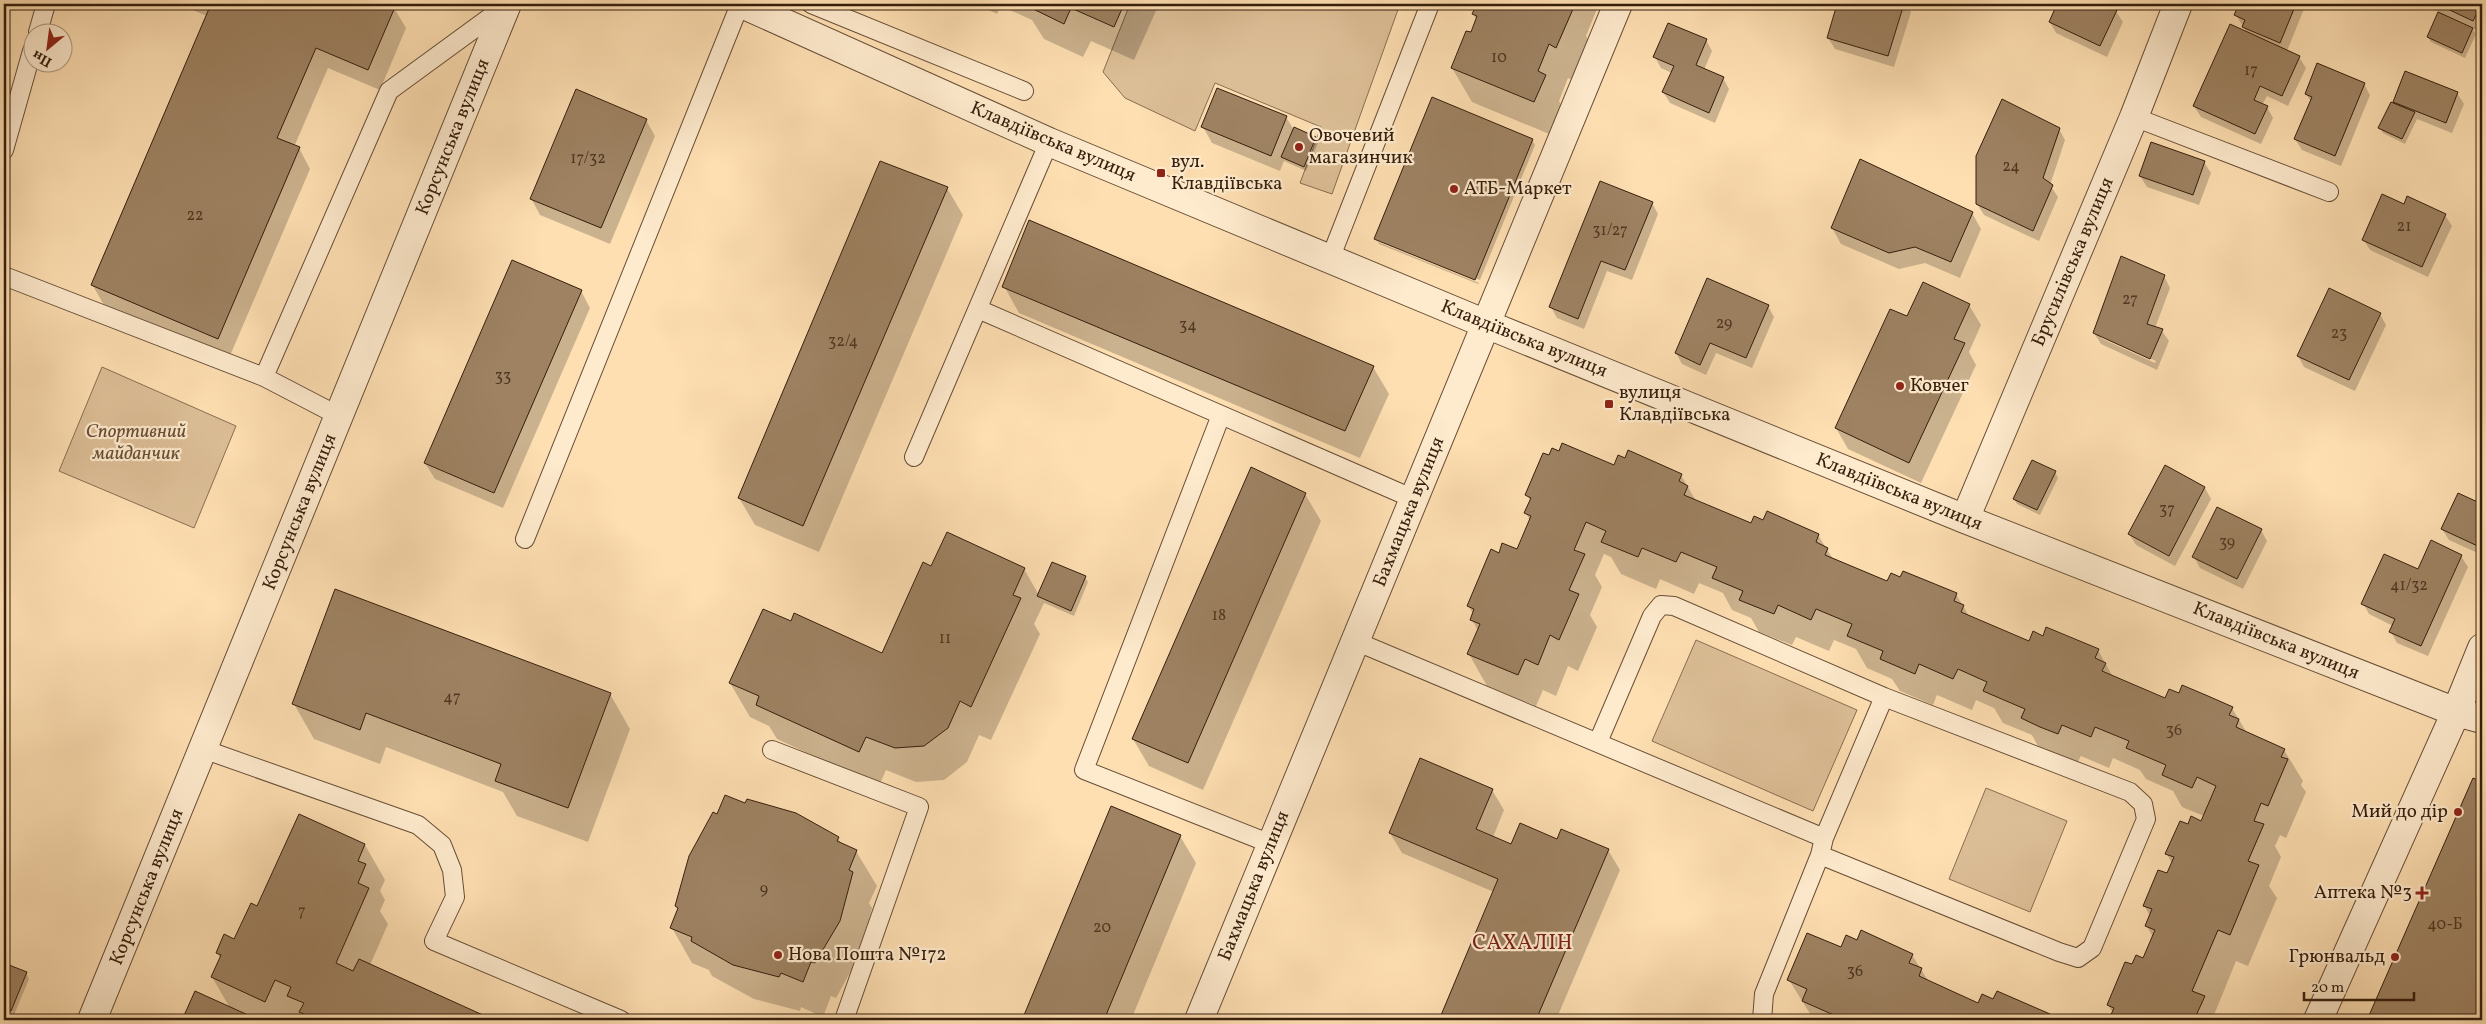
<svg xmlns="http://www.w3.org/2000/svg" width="2486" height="1024" viewBox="0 0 2486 1024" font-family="Vollkorn,serif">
	<rect width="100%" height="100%" fill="#fedfb2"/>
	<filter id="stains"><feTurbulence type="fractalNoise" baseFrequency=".004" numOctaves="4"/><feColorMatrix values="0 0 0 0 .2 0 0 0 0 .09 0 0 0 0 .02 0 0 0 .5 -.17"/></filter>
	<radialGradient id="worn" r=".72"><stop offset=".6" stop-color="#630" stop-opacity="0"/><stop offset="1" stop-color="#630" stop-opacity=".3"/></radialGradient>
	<path fill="#dcbe96" stroke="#886e51" d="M1130 4H1400L1332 194 1300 183 1321 127 1215 83 1195 131 1125 98 1103 72Z
		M102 367 236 426 194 528 59 471Z
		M1696 640 1857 710 1813 811 1652 741Z
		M1986 788 2067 821 2030 912 1949 879Z"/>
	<path fill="#0003" fill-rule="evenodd" d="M178 4H385L394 8 406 28 380 90 328 68 294 147 299 148 310 169 229 358 104 305 92 284 207 16Z
		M975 4H1159L1134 60 1091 41 1083 57 1044 39 1032 20 1001 6 997 14Z
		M1478 4H1608L1605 12 1597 9 1586 36 1591 44 1576 81 1568 78 1559 101 1564 110 1554 136 1472 102 1452 68 1477 20 1473 14Z
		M1838 4H1906L1911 12 1894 67 1835 49 1828 38Z
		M2058 4H2101L2116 11 2123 22 2107 57 2056 33 2050 22Z
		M2240 4H2306L2287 51 2299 57 2306 68 2288 106 2267 96 2262 105 2267 107 2273 118 2261 144 2201 117 2194 106 2247 33 2236 15Z
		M2428 4H2482V26L2480 32 2472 28 2476 34 2465 58 2431 42 2428 37 2439 12 2431 8Z
		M1706 40 1712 51 1704 70 1723 78 1729 89 1715 123 1670 103 1663 92 1672 73 1661 68 1655 57Z
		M2364 84 2370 95 2341 166 2302 150 2295 139 2311 102 2306 94Z
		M2457 93 2464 104 2452 133 2417 119 2405 144 2383 133 2380 128 2397 106 2394 102Z
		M1286 117 1294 130 1315 138 1318 143 1306 171 1284 161 1280 171 1212 143 1203 127Z
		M646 120 655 136 610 244 540 215 531 198Z
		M2059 129 2065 140 2050 185 2058 197 2039 241 1984 215 1977 204Z
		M1532 140 1535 145 1480 280 1378 239V242L1479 283 1478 284 1379 244 1376 239Z
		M2204 162 2211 173 2199 205 2147 187 2140 176Z
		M947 188 963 215 819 552 755 525 739 498Z
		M1652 203 1658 214 1632 280 1607 271 1584 329 1557 318 1551 307Z
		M2404 205 2445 215 2452 226 2428 277 2370 250 2363 239Z
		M1972 213 1981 229 1960 278 1925 263 1899 269 1841 244 1832 228Z
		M2164 276 2170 288 2155 328 2162 331 2169 341 2157 370 2101 344 2094 333ZM2101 335 2156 361 2155 363 2101 338Z
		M1004 286 1373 367 1389 394 1360 458 1019 313Z
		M581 291 590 308 503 508 435 479 425 463Z
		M1969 305 1981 325 1969 352 1976 365 1921 483 1848 449 1836 428 1907 318Z
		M1768 306 1774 317 1752 368 1716 353 1706 375 1682 364 1676 353Z
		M2380 314 2386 325 2355 391 2304 367 2298 356Z
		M1614 467 1681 475 1696 501 1752 525 1764 521 1818 535 1833 559 1888 583 1956 594 1969 616 2029 642 2043 638 2098 650 2113 677 2166 700 2232 708 2247 733 2284 750 2303 781 2301 785 2306 792 2286 838 2280 835 2275 846 2281 857 2269 886 2277 898 2248 966 2236 961 2214 1015 2217 1020 2110 1019 2113 1013 2108 1005 2133 966 2144 959 2153 937 2146 925 2150 916 2144 905 2168 875 2172 864 2167 854 2188 826 2202 822 2204 816 2182 807 2173 791 2146 779 2140 770 2113 758 2109 768 2081 756 2076 765 2040 750 2032 735 2003 723 1994 708 1976 700 1972 710 1937 695 1933 705 1900 691 1892 679 1867 668 1856 649 1834 640 1829 651 1796 637 1792 645 1759 632 1751 618 1732 610 1723 593 1699 583 1694 594 1660 579 1656 589 1621 574 1611 557 1604 554 1595 575 1602 587 1590 615 1597 627 1578 671 1568 666 1556 696 1543 690 1536 706 1487 686 1469 654 1478 631 1472 619 1474 615 1468 606 1499 554 1517 551 1530 521 1526 513 1531 502 1527 495Z
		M2055 472 2058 478 2040 515 2017 504 2014 499Z
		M2205 488 2211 499 2175 566 2136 545 2129 534Z
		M1305 494 1321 521 1203 790 1149 766 1133 739Z
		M2458 494 2482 506V555L2449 540 2442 529Z
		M2261 530 2267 541 2243 589 2200 568 2194 557Z
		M2461 556 2468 567 2428 656 2397 643 2391 632 2393 626 2369 614 2363 603 2418 571Z
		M932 568 1024 569 1039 595 1085 577 1088 582 1074 616 1044 603 1034 624 1040 634 991 740 979 735 967 762 944 780 916 782 886 770 879 786 777 739 769 726 750 717 730 683 792 623 882 655Z
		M610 694 630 729 588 842 517 816 503 792 386 747 380 764 314 739 294 704Z
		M2474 779 2482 783V1020H2368Z
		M1492 790 1504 810 1493 837 1512 846 1558 841 1608 850 1620 870 1556 1020H1440L1494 892 1402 853 1390 833Z
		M1112 807 1180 836 1196 863 1131 1020H1024Z
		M299 816 365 845 385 880 380 891 385 900 380 911 388 924 370 965 491 1020H302L295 1014 292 1020H183L196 992 230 1008 212 977 221 959 217 953 235 941 258 907Z
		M838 838 842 845 856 851 877 886 869 903 872 908 859 956 836 998 831 996 823 1017 801 1007 800 1011 754 999 712 976 709 970 692 963 672 928 679 911 676 906Z
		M1858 942 1912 955 1929 982 1978 1004 1994 1001 2049 1015 2052 1020H1814L1789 980 1841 949Z
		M4 964 26 973 29 979 14 1015 4 1011Z"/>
	<path fill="#9e8262" stroke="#351e0c" d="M211 4H388L395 7 368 70 316 48 277 138 300 147 218 339 91 285Z
		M1023 4H1124L1114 27 1071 8 1064 24Z
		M1477 4H1566L1565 6 1573 9 1556 48 1549 44 1538 71 1546 75 1534 102 1451 68 1466 31 1471 32 1477 16 1472 14Z
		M1837 4H1904L1888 56 1827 38Z
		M2057 4H2104L2117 10 2100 46 2049 22Z
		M2239 4H2296L2280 43 2242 27 2245 20 2234 15Z
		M2437 4H2482V11L2479 9 2473 21Z
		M2438 12 2473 28 2462 53 2427 37Z
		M1668 23 1707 39 1696 65 1724 77 1709 113 1662 92 1674 66 1653 57Z
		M2230 24 2300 56 2282 96 2260 86 2254 100 2268 106 2255 134 2193 106Z
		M2317 63 2365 83 2335 156 2294 139 2312 97 2305 94Z
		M2405 71 2458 92 2446 123 2393 102Z
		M1217 88 1287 116 1271 156 1201 127Z
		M576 89 647 119 601 228 530 199Z
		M1432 97 1533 139 1475 280 1374 239Z
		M2002 99 2060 128 2043 178 2053 185 2033 231 1976 204V156Z
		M2391 102 2415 112 2402 139 2378 128Z
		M1294 127 1316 137 1304 167 1281 157Z
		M2151 142 2205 161 2193 195 2139 176Z
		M1860 159 1973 212 1951 262 1915 247 1889 253 1831 228Z
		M880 161 948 187 803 526 738 498Z
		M1600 181 1653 202 1625 270 1601 261 1578 319 1549 307Z
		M2382 194 2404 204 2407 196 2446 214 2422 267 2362 240Z
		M1029 220 1374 366 1345 431 1002 287Z
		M2121 256 2165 275 2147 324 2163 329 2150 359 2093 333Z
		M512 260 582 290 494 493 424 463Z
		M1707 278 1769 305 1746 358 1710 343 1700 365 1675 353Z
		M1923 282 1970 304 1954 339 1965 343 1909 463 1835 428 1890 309 1907 316Z
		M2329 288 2381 313 2349 380 2297 356Z
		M1562 443 1614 465 1618 455 1625 458 1628 450 1682 474 1679 481 1688 486 1684 495 1751 523 1754 516 1763 520 1767 511 1819 534 1816 542 1828 548 1825 555 1887 581 1891 573 1900 577 1903 571 1957 593 1954 601 1964 605 1961 612 2029 641 2033 631 2043 636 2046 627 2099 649 2095 658 2106 663 2102 671 2165 698 2169 689 2179 693 2182 685 2208 696 2233 707 2229 715 2239 719 2236 727 2285 749 2281 757 2288 759 2268 806 2261 803 2254 821 2264 824 2248 861 2259 865 2230 935 2218 930 2192 991 2205 996 2194 1020 2109 1019 2114 1008 2107 1005 2125 962 2132 964 2136 955 2143 958 2155 930 2145 926 2152 909 2143 906 2158 870 2167 873 2174 857 2165 854 2180 821 2188 824 2191 816 2201 821 2216 786 2197 777 2192 788 2162 775 2166 765 2126 748 2129 741 2095 727 2091 737 2062 725 2058 734 2040 727 2021 718 2025 709 1983 691 1987 682 1958 669 1953 679 1919 664 1915 674 1880 659 1883 651 1847 636 1852 624 1816 609 1811 620 1778 605 1774 614 1739 600 1743 591 1712 578 1717 567 1681 552 1676 562 1642 548 1638 557 1601 542 1606 531 1586 522 1574 550 1585 554 1569 590 1579 594 1559 640 1550 635 1538 665 1525 659 1518 675 1467 654 1480 624 1470 620 1474 609 1467 606 1491 549 1499 553 1502 543 1517 549 1531 516 1524 513 1531 498 1525 495 1543 453 1549 455 1552 448 1559 451Z
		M2032 460 2056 471 2037 510 2013 499Z
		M2165 465 2205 487 2169 556 2128 534Z
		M1251 467 1306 493 1188 763 1132 739Z
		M2458 493 2482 504V548L2441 529Z
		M2217 507 2262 529 2237 579 2192 557Z
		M947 532 1025 568 1013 595 1021 598 971 707 960 701 948 728 924 746 895 748 866 737 859 752 756 705 759 696 729 683 763 609 791 621 794 613 882 653 923 562 931 566Z
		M2431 540 2462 555 2421 646 2389 632 2395 619 2361 604 2384 554 2418 569Z
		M1052 562 1086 576 1071 611 1037 596Z
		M335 589 611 693 568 808 495 781 501 764 366 713 360 730 292 704Z
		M1420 758 1493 789 1476 829 1511 844 1520 823 1557 839 1561 829 1609 849 1536 1020H1439L1498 879 1389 833Z
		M2473 778 2482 782V1000L2473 1020H2367Z
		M725 795 745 803 747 799 796 813 839 837 837 841 857 850 849 870 853 872 840 921 815 963 811 962 803 982 781 973 779 977 733 965 691 941 692 937 670 928 678 908 675 906 689 856 713 812 717 814Z
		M1111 806 1181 835 1104 1020H1022Z
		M299 814 365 844 358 861 366 864 358 883 369 888 336 963 353 971 359 959 494 1020H318L299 1012 304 1003 287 996 291 987 275 980 265 1002 211 977 221 955 216 953 224 934 234 939 251 903 257 906Z
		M1861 930 1913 954 1909 963 1922 968 1919 976 1978 1003 1982 994 1993 999 1997 991 2050 1014 2047 1020H1834L1836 1016 1802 1001 1807 989 1787 980 1807 933 1841 947 1846 935 1857 940Z
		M4 963 27 972 11 1011 4 1008Z
		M195 991 259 1020H182Z"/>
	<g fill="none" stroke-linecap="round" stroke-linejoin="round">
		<defs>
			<path id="lane" d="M811 4 1024 91
				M38 32 46 4
				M2134 117 2329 192
				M4 150 32 51
				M1330 259 1430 4
				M4 276 264 377 339 416
				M978 309 1414 499
				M264 377 389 91 504 7
				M1221 415 1084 770 1271 844
				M914 457 1049 142
				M525 539 740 4
				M1355 641 1824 838 1820 855 1764 994 1762 1020
				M1598 742 1652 616 1661 605 1674 606 1884 697 2130 792 2143 804 2146 819 2092 948 2078 958 2059 952 1820 855
				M203 749 418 825 442 845 452 870 455 897 434 941 621 1020
				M772 750 919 807 844 1020
				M1824 838 1884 697"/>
			<path id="street" d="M742 4 1049 142 1486 324 1965 519 2456 712 2482 719
				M1965 519 2134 117 2178 4
				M92 1020 507 4
				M1199 1020 1618 4
				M2318 1020 2456 712 2482 648"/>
		</defs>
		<use href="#lane" stroke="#674e36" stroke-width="20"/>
		<use href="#street" stroke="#674e36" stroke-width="30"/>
		<use href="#lane" stroke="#feeacd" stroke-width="18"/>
		<use href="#street" stroke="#feeacd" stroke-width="28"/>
	</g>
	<g fill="#8f2418" stroke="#feeacd" stroke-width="2">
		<circle cx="1299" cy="147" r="5"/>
		<rect x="1156" y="168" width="10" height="10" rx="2.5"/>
		<circle cx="1454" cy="189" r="5"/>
		<circle cx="1900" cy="386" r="5"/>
		<rect x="1604" y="399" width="10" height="10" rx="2.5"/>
		<circle cx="2458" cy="812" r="5"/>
		<path d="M2419.5 885.5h5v5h5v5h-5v5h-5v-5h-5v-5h5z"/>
		<circle cx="778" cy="955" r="5"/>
		<circle cx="2395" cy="957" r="5"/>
	</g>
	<g text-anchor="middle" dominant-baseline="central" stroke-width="4.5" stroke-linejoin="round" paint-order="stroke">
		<g font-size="16" fill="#4f3722">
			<text x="1499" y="58">10</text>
			<text x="2251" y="71">17</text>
			<text x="588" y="159">17/32</text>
			<text x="2011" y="167">24</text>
			<text x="195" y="216">22</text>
			<text x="2404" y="227">21</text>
			<text x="1610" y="231">31/27</text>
			<text x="2130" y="300">27</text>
			<text x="1724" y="324">29</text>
			<text x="1188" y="326">34</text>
			<text x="2339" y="334">23</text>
			<text x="843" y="342">32/4</text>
			<text x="503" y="377">33</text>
			<text x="2167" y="510">37</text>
			<text x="2227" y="543">39</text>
			<text x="2409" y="586">41/32</text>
			<text x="1219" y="616">18</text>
			<text x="945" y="639">11</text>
			<text x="452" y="698">47</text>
			<text x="2174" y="731">36</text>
			<text x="764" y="890">9</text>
			<text x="302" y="912">7</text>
			<text x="2445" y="925">40-Б</text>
			<text x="1102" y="928">20</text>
			<text x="1855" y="972">36</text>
		</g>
		<g font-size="19" fill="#351e0c" stroke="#feeacd" text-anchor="start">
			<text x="1309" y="136">Овочевий<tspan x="1309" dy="22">магазинчик</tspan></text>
			<text x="1171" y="162">вул.<tspan x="1171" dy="22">Клавдіївська</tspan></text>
			<text x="1464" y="189">АТБ-Маркет</text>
			<text x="1910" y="386">Ковчег</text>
			<text x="1619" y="393">вулиця<tspan x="1619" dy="22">Клавдіївська</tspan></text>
			<text x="2448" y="812" text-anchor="end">Мий до дір</text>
			<text x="2412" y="893" text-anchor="end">Аптека №3</text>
			<text x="788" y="955">Нова Пошта №172</text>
			<text x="2385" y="957" text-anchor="end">Грюнвальд</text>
		</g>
		<g font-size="19" fill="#351e0c" stroke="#feeacd">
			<text transform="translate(453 137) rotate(-68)">Корсунська вулиця</text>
			<text transform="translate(1053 142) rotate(23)">Клавдіївська вулиця</text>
			<text transform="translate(2073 262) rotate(-67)">Брусилівська вулиця</text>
			<text transform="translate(1524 339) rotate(22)">Клавдіївська вулиця</text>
			<text transform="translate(1899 492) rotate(22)">Клавдіївська вулиця</text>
			<text transform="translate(300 512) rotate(-68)">Корсунська вулиця</text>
			<text transform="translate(1409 512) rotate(-68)">Бахмацька вулиця</text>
			<text transform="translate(2276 641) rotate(22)">Клавдіївська вулиця</text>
			<text transform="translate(1254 886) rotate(-68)">Бахмацька вулиця</text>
			<text transform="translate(147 887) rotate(-68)">Корсунська вулиця</text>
		</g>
		<g font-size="19" font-style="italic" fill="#674e35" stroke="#feeacd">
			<text x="136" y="432">Спортивний<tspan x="136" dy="22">майданчик</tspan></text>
		</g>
		<g font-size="21" letter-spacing="1" fill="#7a1f14" stroke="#feeacd">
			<text x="1523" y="943">САХАЛІН</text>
		</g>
	</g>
	<rect width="2486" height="1024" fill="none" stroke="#fedfb2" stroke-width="20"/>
	<rect x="5" y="5" width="2476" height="1014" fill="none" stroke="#351e0c" stroke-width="2.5"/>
	<rect x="10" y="10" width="2466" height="1004" fill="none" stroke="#351e0c"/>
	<g transform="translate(48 48) rotate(209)"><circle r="24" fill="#feeacd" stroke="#ae9880"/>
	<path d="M0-4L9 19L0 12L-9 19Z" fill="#8f2418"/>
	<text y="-8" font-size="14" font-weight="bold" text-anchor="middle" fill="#351e0c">Пн</text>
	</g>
	<path d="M2304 992v8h110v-8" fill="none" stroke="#351e0c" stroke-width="2.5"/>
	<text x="2311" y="992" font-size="15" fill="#351e0c" stroke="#feeacd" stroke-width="4" paint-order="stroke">20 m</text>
	<rect width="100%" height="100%" filter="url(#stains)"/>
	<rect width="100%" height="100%" fill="url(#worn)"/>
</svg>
